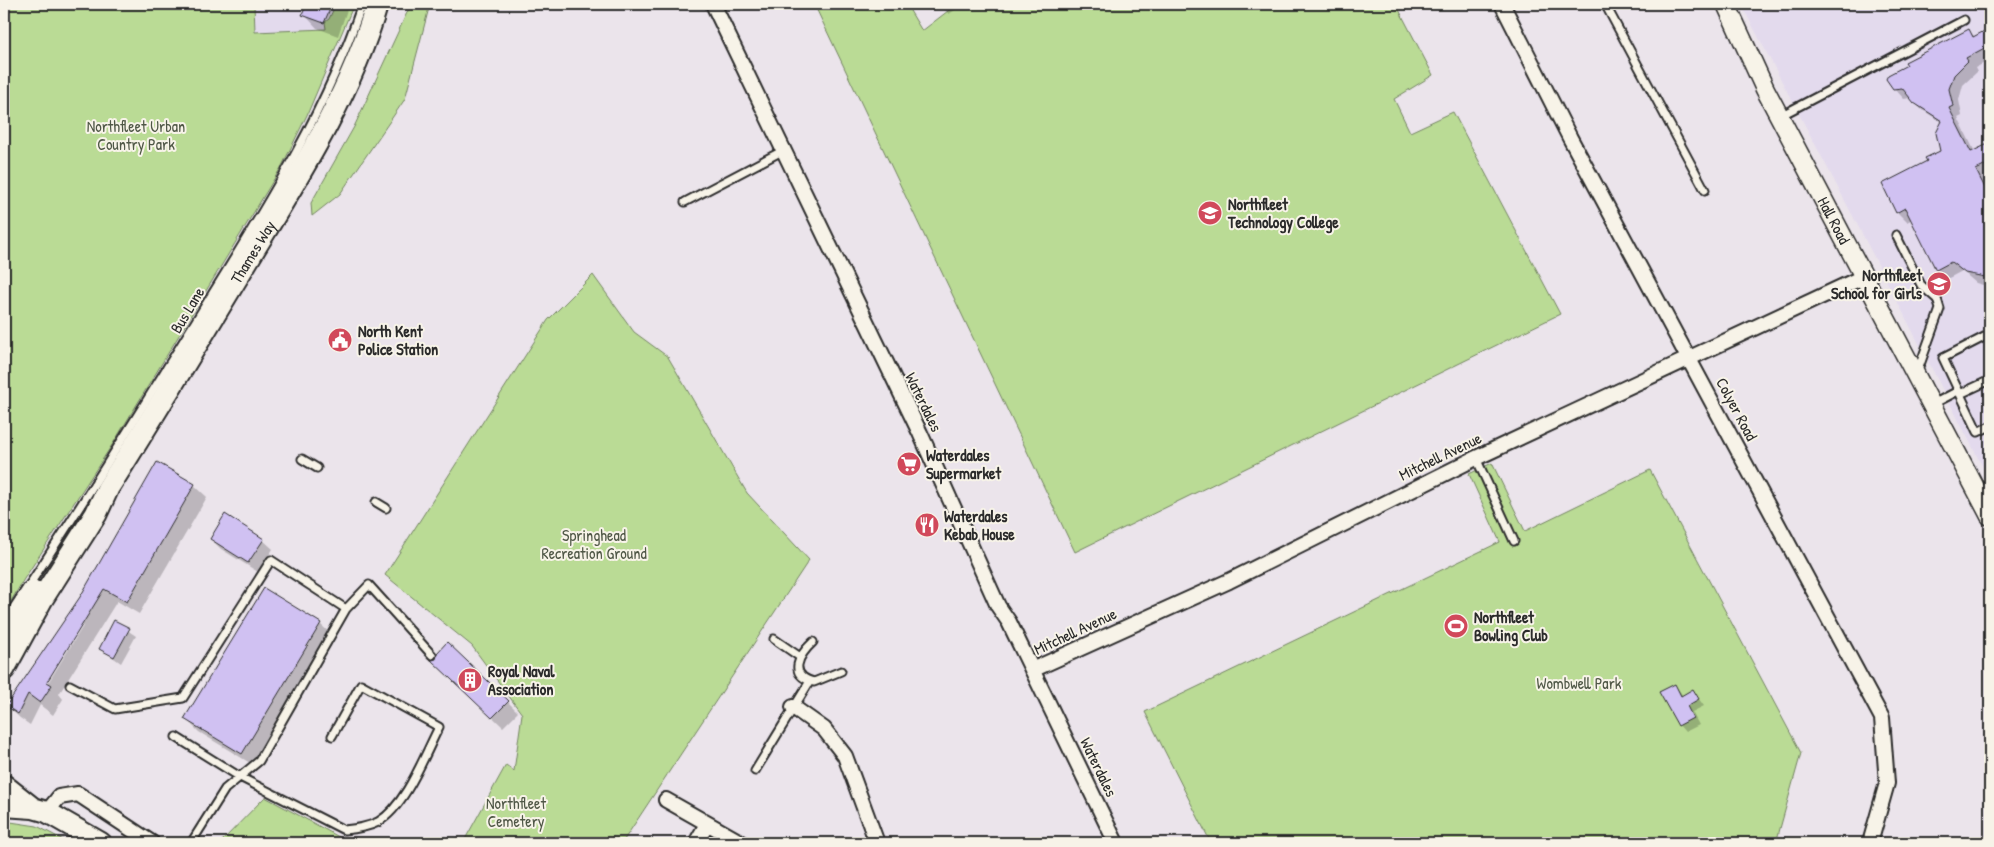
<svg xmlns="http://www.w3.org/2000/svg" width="1994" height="847" viewBox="0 0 1994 847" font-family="'Patrick Hand',sans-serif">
	<rect width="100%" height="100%" fill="#ebe4eb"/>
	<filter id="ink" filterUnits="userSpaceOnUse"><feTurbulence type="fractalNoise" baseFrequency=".02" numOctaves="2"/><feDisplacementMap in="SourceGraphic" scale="10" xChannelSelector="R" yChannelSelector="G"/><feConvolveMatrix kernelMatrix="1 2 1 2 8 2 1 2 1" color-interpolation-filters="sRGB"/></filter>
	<g filter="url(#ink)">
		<path fill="#e3daed" d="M254 4H342L333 28 271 32H255Z
			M1741 4H1990V481L1855 220Z"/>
		<path fill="#badb95" stroke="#728360" d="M4 4H254L255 32 326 29 325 22 329 19 336 4H354L307 115 282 166 114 442 24 579 4 613Z
			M411 4H430L405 99 340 194 312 216 311 203 354 127Z
			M814 4H906L922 31 957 4H1396L1433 75 1394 99 1410 132 1453 112 1560 314 1075 552Z
			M593 275 634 332 668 357 747 493 809 560 622 843H463L506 765 514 771 522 714 472 646 385 575 548 320Z
			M1492 463 1525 531 1650 470 1801 753 1776 843H1211L1145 712 1500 542 1469 474Z
			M265 797 350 843H220Z
			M4 821 37 826 69 843H4Z"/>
		<path fill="#0003" fill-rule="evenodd" d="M308 4H349L338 36 317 28 304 14Z
			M939 4H964L949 14Z
			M1086 4H1099L1090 8Z
			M1990 30V60L1975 68 1977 72 1963 85 1959 100 1962 116 1958 118 1975 152 1990 144V178L1985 180 1990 190V287L1976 283 1962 271 1947 279 1937 269 1912 219 1907 222 1897 212 1941 151 1943 123 1921 109 1910 98 1904 99 1894 88 1969 31 1975 37Z
			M194 485 207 497 139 614 117 601 59 694 63 699 53 715 40 705 30 725 20 718 7 706 81 597ZM81 624 83 626 45 688 43 686Z
			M211 539 263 540 273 549 258 572 221 549Z
			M115 622 136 636 121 663 101 649Z
			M320 624 334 637 255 766 199 732 186 719Z
			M443 670 508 702 518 712 503 727Z
			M1675 685 1683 696 1693 691 1704 706 1692 712 1699 725 1685 732 1679 725Z"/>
		<path fill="#d0c1f2" stroke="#2b2b2b" d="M307 4H332L324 23 302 15Z
			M1990 28V45L1966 58 1968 61 1954 75 1949 89 1953 106 1949 108 1971 152 1990 143V163L1976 170 1990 198V278L1965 273 1951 262 1936 270 1905 208 1896 213 1882 184 1927 161 1925 158 1940 151 1936 133 1942 121 1914 103 1902 88 1893 89 1886 79 1888 75 1907 65 1905 62 1969 29 1973 37Z
			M157 462 195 484 127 602 104 589 47 682 52 685 40 703 28 694 18 714 6 706 80 597Z
			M225 514 264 539 248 563 210 539Z
			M264 588 321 623 242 754 184 719Z
			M114 620 130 628 114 657 99 649Z
			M447 642 509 701 492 718 431 660 436 659 437 653Z
			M1675 684 1681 696 1693 689 1699 699 1687 706 1693 718 1678 726 1659 692Z"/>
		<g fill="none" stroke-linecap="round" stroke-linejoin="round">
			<defs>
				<path id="service" d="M1605 4 1705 190
					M1780 116 1964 20
					M685 202 784 150
					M1896 235 1921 285 1937 299 1940 309 1917 373
					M1990 334 1943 358 1978 432 1990 426
					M1960 394 1990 380
					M1933 404 1958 391
					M1476 458 1514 541
					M302 459 317 468
					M376 502 386 508
					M28 587C91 491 151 394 211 296 269 202 327 109 362 4
					M774 639 800 657
					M813 642C799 655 787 675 814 682L841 671
					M70 685 115 709 183 698 271 560 346 609
					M176 737 240 777 344 830C355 829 368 827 378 822 406 806 425 754 439 727L361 684 332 736
					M755 771 810 681
					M191 843 225 789 259 761 346 609 369 585 432 655"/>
				<path id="minor" d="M713 4 920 433 998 606 1009 622 1116 843
					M1502 4 1570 138 1882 718 1887 783 1870 843
					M1032 670 1229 581 1476 458 1865 276
					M793 707 824 729 845 756 877 843
					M666 800 742 843
					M47 812 59 797 78 794 152 843
					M696 843 707 824"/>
				<g id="tertiary">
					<path id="s1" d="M1726 4 1765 89 1990 516"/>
				</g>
				<path id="secondary" d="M4 785 33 808
					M4 806 33 808 47 812 101 843"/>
				<g id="primary">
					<path d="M4 635 33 591"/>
					<path id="s2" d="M4 669 42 599 96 514 108 488C156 412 203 334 250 256 298 177 351 94 377 4"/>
				</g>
			</defs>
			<use href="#service" stroke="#2b2b2b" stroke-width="11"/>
			<use href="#minor" stroke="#2b2b2b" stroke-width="18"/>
			<use href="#tertiary" stroke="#2b2b2b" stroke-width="21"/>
			<use href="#secondary" stroke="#2b2b2b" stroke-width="24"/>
			<use href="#primary" stroke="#2b2b2b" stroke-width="25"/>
			<use href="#service" stroke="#f7f3e8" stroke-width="7"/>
			<use href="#minor" stroke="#f7f3e8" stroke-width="14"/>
			<use href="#tertiary" stroke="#f7f3e8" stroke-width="18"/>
			<use href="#secondary" stroke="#f7f3e8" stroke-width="20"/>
			<use href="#primary" stroke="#f7f3e8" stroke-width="21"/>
		</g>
	</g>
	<defs>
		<symbol id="school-disc" viewBox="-11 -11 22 22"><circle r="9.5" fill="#d1495b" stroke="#f7f3e8"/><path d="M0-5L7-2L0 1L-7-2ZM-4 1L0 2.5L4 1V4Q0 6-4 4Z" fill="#fff"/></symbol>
		<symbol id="civic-disc" viewBox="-11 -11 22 22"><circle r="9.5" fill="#d1495b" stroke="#f7f3e8"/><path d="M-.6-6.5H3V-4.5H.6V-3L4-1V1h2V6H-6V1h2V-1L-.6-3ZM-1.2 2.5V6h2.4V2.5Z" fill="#fff"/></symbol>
		<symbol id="supermarket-disc" viewBox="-11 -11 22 22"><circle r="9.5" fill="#d1495b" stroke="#f7f3e8"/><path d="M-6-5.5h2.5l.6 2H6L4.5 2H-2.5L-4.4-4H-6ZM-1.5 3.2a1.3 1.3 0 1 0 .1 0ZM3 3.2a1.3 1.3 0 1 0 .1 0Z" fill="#fff"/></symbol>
		<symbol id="restaurant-disc" viewBox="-11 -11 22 22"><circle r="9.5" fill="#d1495b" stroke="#f7f3e8"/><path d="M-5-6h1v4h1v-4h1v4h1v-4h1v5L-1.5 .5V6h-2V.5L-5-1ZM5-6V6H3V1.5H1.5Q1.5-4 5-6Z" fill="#fff"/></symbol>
		<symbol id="stadium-disc" viewBox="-11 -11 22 22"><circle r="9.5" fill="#d1495b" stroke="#f7f3e8"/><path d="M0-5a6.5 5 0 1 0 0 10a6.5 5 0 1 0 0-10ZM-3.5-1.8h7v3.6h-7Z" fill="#fff"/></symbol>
		<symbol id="building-disc" viewBox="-11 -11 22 22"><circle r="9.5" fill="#d1495b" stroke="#f7f3e8"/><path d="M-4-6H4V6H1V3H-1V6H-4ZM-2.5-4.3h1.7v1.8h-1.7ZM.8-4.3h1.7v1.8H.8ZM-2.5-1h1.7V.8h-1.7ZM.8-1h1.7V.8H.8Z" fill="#fff"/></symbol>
	</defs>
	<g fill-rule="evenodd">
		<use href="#school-disc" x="1196" y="199" width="28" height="28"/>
		<use href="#school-disc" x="1925" y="270" width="28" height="28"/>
		<use href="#civic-disc" x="326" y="326" width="28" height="28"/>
		<use href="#supermarket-disc" x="895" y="450" width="28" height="28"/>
		<use href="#restaurant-disc" x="913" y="511" width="28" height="28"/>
		<use href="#stadium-disc" x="1442" y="612" width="28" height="28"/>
		<use href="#building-disc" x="456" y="666" width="28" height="28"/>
	</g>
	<g text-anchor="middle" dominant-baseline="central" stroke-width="4" stroke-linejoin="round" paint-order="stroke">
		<g font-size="16" fill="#4f5746" stroke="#f7f3e8">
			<text x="136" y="126">Northfleet Urban<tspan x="136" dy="18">Country Park</tspan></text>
			<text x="594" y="535">Springhead<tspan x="594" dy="18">Recreation Ground</tspan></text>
			<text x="1579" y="683">Wombwell Park</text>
			<text x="516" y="803">Northfleet<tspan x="516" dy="18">Cemetery</tspan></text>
		</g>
		<g font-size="16" font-weight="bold" fill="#2b2b2b" stroke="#f7f3e8" text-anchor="start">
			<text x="1228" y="204">Northfleet<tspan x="1228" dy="18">Technology College</tspan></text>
			<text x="1922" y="275" text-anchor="end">Northfleet<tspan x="1922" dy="18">School for Girls</tspan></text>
			<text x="358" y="331">North Kent<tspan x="358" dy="18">Police Station</tspan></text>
			<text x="926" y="455">Waterdales<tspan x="926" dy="18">Supermarket</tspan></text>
			<text x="944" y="516">Waterdales<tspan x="944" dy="18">Kebab House</tspan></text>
			<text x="1474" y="617">Northfleet<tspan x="1474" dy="18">Bowling Club</tspan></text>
			<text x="488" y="671">Royal Naval<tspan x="488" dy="18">Association</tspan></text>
		</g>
		<g font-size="16" fill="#2b2b2b" stroke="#f7f3e8">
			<text stroke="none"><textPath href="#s1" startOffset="242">Hall Road</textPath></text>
			<text stroke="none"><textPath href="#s2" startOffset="486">Thames Way</textPath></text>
			<text transform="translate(187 310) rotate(-59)">Bus Lane</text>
			<text transform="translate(924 402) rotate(64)">Waterdales</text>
			<text transform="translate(1737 409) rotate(62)">Colyer Road</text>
			<text transform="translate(1440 456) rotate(-26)">Mitchell Avenue</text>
			<text transform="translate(1075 631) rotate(-25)">Mitchell Avenue</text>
			<text transform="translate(1099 767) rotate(64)">Waterdales</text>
		</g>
	</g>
	<rect width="1994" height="847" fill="none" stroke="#f7f3e8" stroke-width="20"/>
	<rect x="10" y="10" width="1974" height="827" fill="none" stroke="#2b2b2b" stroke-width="2" filter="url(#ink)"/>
</svg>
